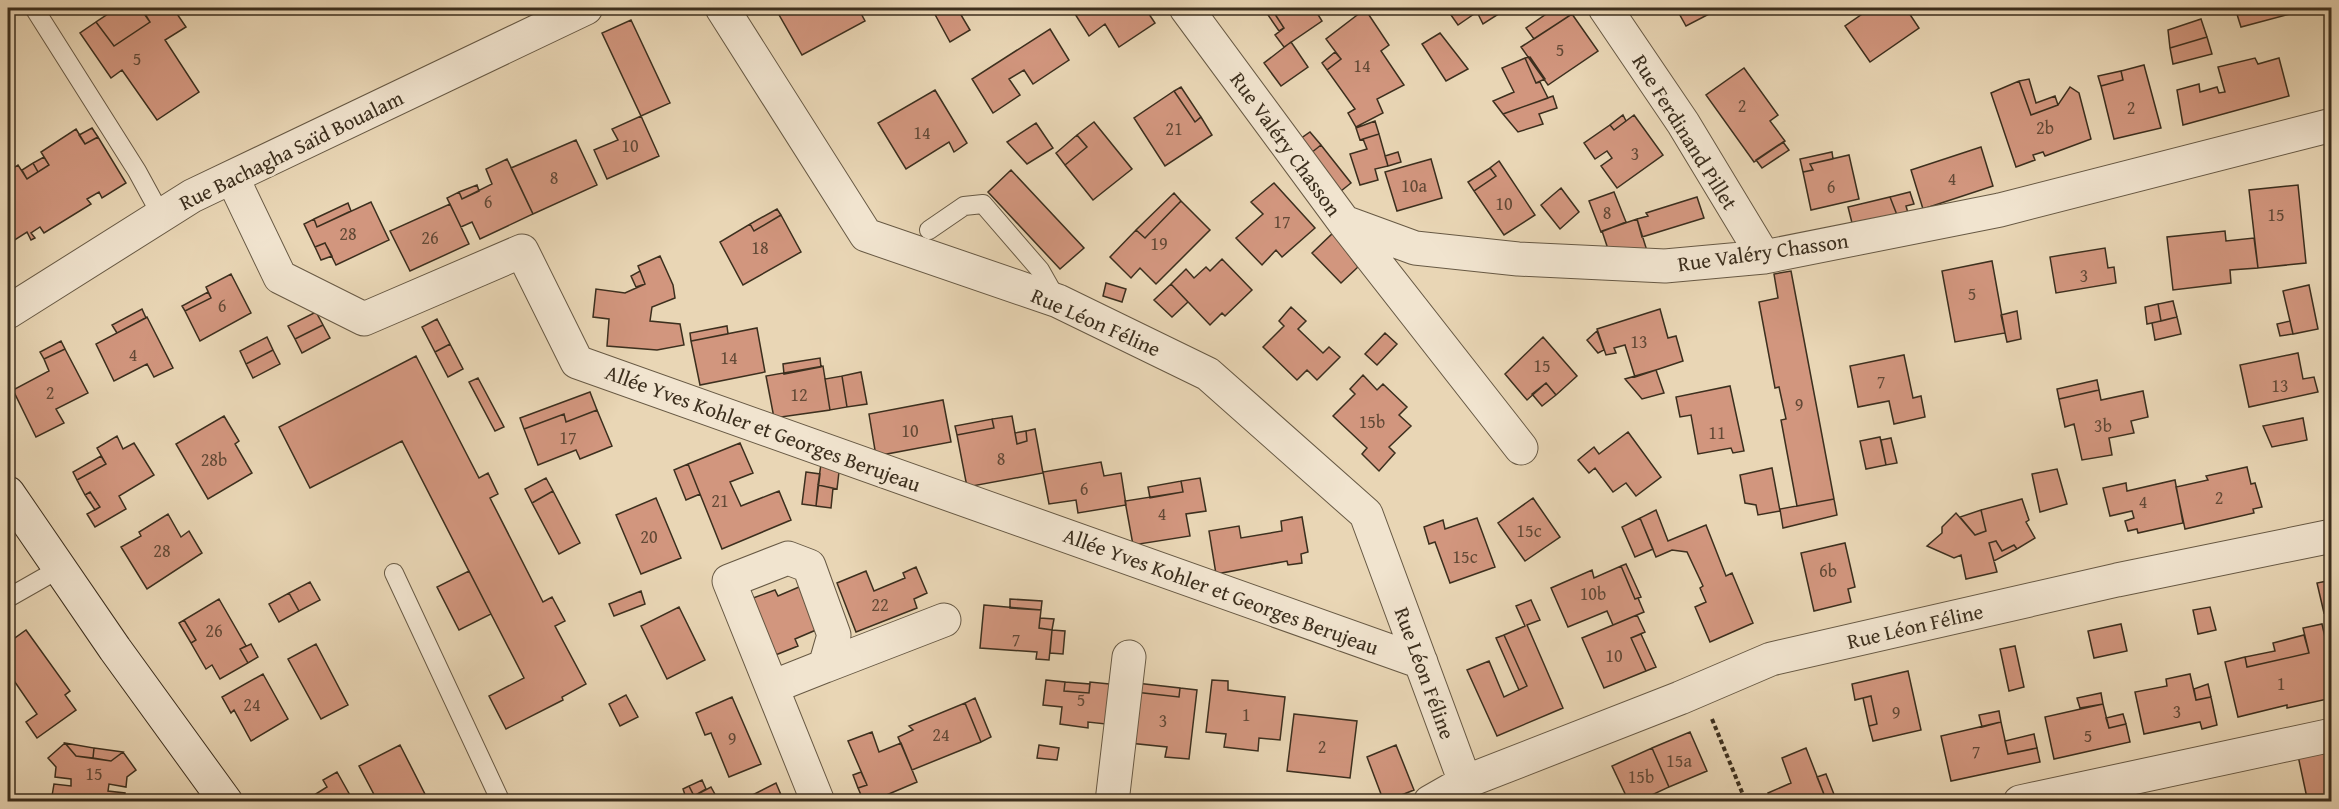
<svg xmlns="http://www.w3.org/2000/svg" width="2339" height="809" viewBox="0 0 2339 809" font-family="'Gentium Book Plus',serif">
	<rect width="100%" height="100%" fill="#e9d6b5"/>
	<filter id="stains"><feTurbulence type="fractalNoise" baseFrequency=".00333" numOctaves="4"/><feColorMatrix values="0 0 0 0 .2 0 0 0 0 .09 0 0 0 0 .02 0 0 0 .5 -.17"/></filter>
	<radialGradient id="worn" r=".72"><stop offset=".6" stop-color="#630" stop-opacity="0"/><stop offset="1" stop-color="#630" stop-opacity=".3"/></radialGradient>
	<path fill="#d2967e" stroke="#3c2f1e" stroke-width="1.5" d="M117 8H140L150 22 114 46 96 22Z
		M154 8H173L186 27 165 40 199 92 157 120 122 70 111 78 80 33 96 22 114 46 150 22 145 14Z
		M787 8H858L865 21 802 55 778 13Z
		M935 8H957L970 30 950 42 932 9Z
		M1085 8H1145L1155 23 1119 47 1105 24 1089 36 1075 14Z
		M1271 8H1314L1322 21 1284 47 1275 35 1284 28Z
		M1271 8 1284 28 1279 31 1264 9Z
		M1446 8H1508L1483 24 1477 12 1458 25Z
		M1555 8H1567L1572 14 1534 39 1526 28Z
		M1676 8H1713L1715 11 1686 26Z
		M1871 8H1911L1907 10 1919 28 1870 62 1845 26Z
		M2235 8H2288L2290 14 2241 27Z
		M1365 9 1389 45 1381 51 1404 85 1377 99 1383 113 1356 127 1348 113 1355 109 1327 70 1341 59 1326 39Z
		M1572 14 1598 51 1548 85 1521 47Z
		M2201 19 2207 37 2170 48 2168 30Z
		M631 20 670 103 641 116 602 33Z
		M1050 29 1069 60 1033 84 1024 70 1009 79 1020 95 993 113 972 79Z
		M1440 33 1468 69 1446 81 1422 44Z
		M2207 37 2212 54 2173 64 2170 48Z
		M1291 42 1308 67 1281 86 1264 63Z
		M1335 52 1341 59 1327 70 1322 63Z
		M1530 57 1545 79 1536 83 1525 58Z
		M1525 58 1536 83 1540 82 1548 98 1503 114 1493 101 1514 92 1502 68Z
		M2255 58 2258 64 2279 58 2289 96 2183 125 2177 90 2199 84 2200 92 2217 87 2219 93 2225 92 2218 67Z
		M2144 65 2161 128 2114 139 2101 86 2123 80 2121 71Z
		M1744 68 1778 115 1770 121 1785 141 1754 162 1706 95Z
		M2121 71 2123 80 2101 86 2098 76Z
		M2029 79 2036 103 2055 96 2058 105 2031 115 2019 81Z
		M2019 81 2031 115 2058 105 2070 87 2079 93 2091 139 2045 156 2043 152 2033 155 2035 160 2016 167 1991 93Z
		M1181 87 1201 117 1195 122 1174 91Z
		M935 90 967 143 954 152 949 142 906 169 878 123Z
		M1174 91 1195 122 1201 117 1212 135 1165 166 1134 118Z
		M1553 96 1557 108 1539 114 1543 124 1518 132 1503 114Z
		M1623 115 1626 121 1614 130 1610 125Z
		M1634 115 1663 155 1617 188 1601 166 1612 158 1607 151 1595 159 1584 143 1610 125 1614 130Z
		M641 116 659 156 607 179 594 150 618 140 612 129Z
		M1375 121 1379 134 1360 140 1356 128Z
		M1094 122 1132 169 1093 200 1065 165 1087 147 1077 135Z
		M1036 123 1053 148 1027 164 1007 142Z
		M92 128 98 137 85 144 79 135Z
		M76 129 85 144 98 137 126 183 102 198 99 192 87 199 91 204 44 233 40 227 31 233 35 238 31 240 27 232 10 243 8 242V172L18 165 27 179 49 165 41 152Z
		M1310 132 1321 145 1311 153 1300 139Z
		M1379 134 1388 166 1375 169 1378 180 1360 185 1350 154 1367 149 1363 139Z
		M1077 135 1087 147 1065 165 1056 153Z
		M576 140 597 185 533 214 511 168Z
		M1783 142 1789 150 1762 168 1756 160Z
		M1321 145 1351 183 1341 191 1311 153Z
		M1981 147 1993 186 1923 209 1911 170Z
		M1398 152 1401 162 1388 166 1385 156Z
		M1832 152 1833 159 1810 164 1813 170 1803 172 1800 159Z
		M1849 155 1859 199 1811 210 1803 172 1813 170 1810 164Z
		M44 157 49 165 38 172 33 163Z
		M507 159 533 214 480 239 472 222 461 227 447 198 459 192 462 199 492 184 486 169Z
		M1431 159 1442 198 1397 211 1385 172Z
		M1499 161 1535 215 1504 235 1474 191 1496 176 1490 168Z
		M33 163 38 172 27 179 22 170Z
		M1490 168 1496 176 1474 191 1468 182Z
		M1011 170 1084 248 1060 269 988 192Z
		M1274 183 1315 228 1282 257 1276 250 1262 265 1236 238 1263 214 1251 202Z
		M477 185 479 191 462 199 459 192Z
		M2298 185 2306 263 2258 268 2249 190Z
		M1561 188 1579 212 1560 229 1541 205Z
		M1614 192 1626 222 1601 232 1589 201Z
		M1910 192 1914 204 1906 206 1908 213 1897 215 1890 197Z
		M1174 193 1181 201 1145 238 1136 230Z
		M1697 197 1704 218 1642 237 1637 219 1648 216 1646 213Z
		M1890 197 1897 215 1852 223 1848 207Z
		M1181 201 1210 230 1156 284 1140 268 1131 278 1110 257 1136 230 1145 238Z
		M371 202 389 240 336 265 325 243 315 247 304 224 314 219 317 227Z
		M348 203 351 211 317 227 314 219Z
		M450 204 469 244 410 271 390 231Z
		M777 209 781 215 754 231 750 224Z
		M781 215 801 252 743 285 720 242 750 224 754 231Z
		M1637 219 1648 254 1608 249 1602 231Z
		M2225 231 2226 241 2254 238 2258 268 2230 270 2231 283 2173 290 2167 237Z
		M1333 233 1358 267 1341 283 1312 253Z
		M325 243 332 256 321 260 315 247Z
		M2105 248 2108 268 2114 267 2116 283 2056 293 2050 257Z
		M660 256 673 285 675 298 652 307 650 321 680 324 684 345 657 350 607 346 609 319 593 317 596 289 625 293 645 284 638 266Z
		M1222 259 1252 290 1225 316 1222 313 1210 325 1171 284 1186 269 1194 278 1206 267 1210 271Z
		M1992 261 2005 333 1955 342 1942 271Z
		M640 271 645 284 636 287 631 276Z
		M1791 271 1834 499 1797 506 1781 420 1786 419 1779 387 1775 388 1759 302 1778 298 1774 274Z
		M231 274 251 313 200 341 185 311 211 298 206 287Z
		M1106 283 1126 289 1122 302 1103 296Z
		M1171 284 1188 302 1172 317 1154 300Z
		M2309 285 2318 329 2293 334 2283 291Z
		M208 292 211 298 185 311 182 306Z
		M2173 301 2177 317 2161 321 2158 304Z
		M2158 304 2161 321 2147 324 2145 307Z
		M1291 307 1306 321 1298 329 1323 353 1329 347 1340 357 1317 380 1307 370 1297 380 1263 347 1284 326 1279 321Z
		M142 309 146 318 117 333 112 325Z
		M1660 309 1668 338 1676 336 1683 361 1635 377 1625 345 1614 348 1616 353 1606 355 1597 329Z
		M2017 311 2021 339 2007 342 2001 315Z
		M316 312 323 325 295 339 288 326Z
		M147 317 173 368 154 377 147 364 114 381 96 344Z
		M2177 317 2181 334 2155 340 2152 323Z
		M437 319 450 344 435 352 422 327Z
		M2290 321 2293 334 2280 336 2277 324Z
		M323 325 330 338 302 353 295 339Z
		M727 326 728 334 691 341 690 333Z
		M757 328 765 372 700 385 691 341Z
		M1597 331 1604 350 1598 353 1587 340Z
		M1385 333 1397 344 1377 365 1365 354Z
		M267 337 273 350 246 364 240 351Z
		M1543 337 1577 376 1556 395 1546 383 1527 400 1505 374Z
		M61 341 65 349 44 359 40 352Z
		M450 344 463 369 448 377 435 352Z
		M65 349 88 393 56 409 64 423 36 437 13 390 49 371 44 359Z
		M273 350 280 364 253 378 246 364Z
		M2298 353 2303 379 2314 377 2318 392 2249 407 2240 365Z
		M1904 355 1913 398 1921 396 1925 417 1894 424 1889 401 1858 407 1850 366Z
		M416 356 479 478 488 473 498 494 490 498 543 602 552 597 565 621 555 626 586 684 562 697 563 700 506 729 489 696 524 678 402 441 310 488 279 427Z
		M820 358 821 367 784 374 783 364Z
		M823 366 830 410 774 418 766 376Z
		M1656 370 1664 393 1642 399 1625 379Z
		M861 372 867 404 847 407 842 376Z
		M1363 375 1377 390 1383 384 1407 407 1399 415 1411 426 1389 447 1395 453 1379 471 1362 454 1367 448 1333 416 1355 394 1350 389Z
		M842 376 847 407 830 410 825 379Z
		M478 378 504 427 495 431 469 382Z
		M2097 380 2099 390 2059 399 2057 389Z
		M1546 383 1556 395 1542 406 1532 394Z
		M1730 386 1744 451 1733 453 1731 448 1698 454 1691 415 1680 417 1676 397Z
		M2099 390 2101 400 2143 391 2148 417 2131 421 2134 433 2109 438 2112 455 2082 460 2074 424 2065 427 2059 399Z
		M590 392 597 410 566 422 564 414 524 429 520 418Z
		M943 400 951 442 876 456 869 414Z
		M597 410 612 446 580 459 576 450 538 465 524 429 564 414 566 422Z
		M224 416 239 441 235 444 252 473 208 499 176 444Z
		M1012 416 1017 444 1027 441 1026 431 1035 429 1043 473 967 487 957 435 994 428 992 419Z
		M2303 418 2307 440 2272 447 2263 426Z
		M992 419 994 428 957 435 955 426Z
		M1026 431 1027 441 1017 444 1015 433Z
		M1628 432 1661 477 1636 496 1626 483 1613 492 1595 468 1589 473 1578 460 1594 447 1599 454Z
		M117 436 123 449 134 443 154 475 119 496 126 509 95 527 87 514 100 507 90 492 85 495 77 480 106 464 97 448Z
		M1880 437 1886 465 1866 469 1860 441Z
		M1891 438 1897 463 1886 465 1881 440Z
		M740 443 753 473 730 482 741 506 779 491 791 520 722 549 688 464Z
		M101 456 106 464 77 480 73 472Z
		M822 457 840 463 837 489 818 485Z
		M1101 462 1104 476 1121 473 1126 505 1078 513 1076 500 1049 504 1043 472Z
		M688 464 700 494 686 500 674 470Z
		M2247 467 2251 484 2255 483 2262 507 2253 509 2254 513 2185 529 2176 487 2208 480 2206 476Z
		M1772 468 1780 511 1758 515 1756 505 1745 503 1740 475Z
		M2057 469 2067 504 2040 512 2032 474Z
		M806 472 820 474 816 506 802 504Z
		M546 478 553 491 532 503 525 489Z
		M1200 478 1206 511 1186 514 1190 536 1133 545 1125 501 1183 492 1181 481Z
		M2175 480 2183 523 2138 533 2137 529 2128 531 2125 521 2134 518 2132 511 2110 516 2103 488 2126 483 2127 491Z
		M1181 481 1183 492 1150 498 1148 487Z
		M818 485 833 488 831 508 816 506Z
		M553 491 580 543 559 554 532 503Z
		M90 492 100 507 95 510 85 495Z
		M656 498 681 558 641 574 616 515Z
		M1533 498 1560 537 1525 561 1498 523Z
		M1834 499 1837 515 1783 528 1780 509Z
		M2022 499 2029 520 2026 522 2035 538 2017 549 2014 545 2002 551 1996 541 1989 543 1997 572 1966 579 1961 555 1954 558 1927 546 1942 533V527L1956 513 1975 535 1986 531 1981 510Z
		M1656 510 1668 541 1706 525 1726 576 1732 573 1753 623 1710 642 1695 607 1706 602 1700 588 1703 586 1687 552 1672 550 1656 557 1640 518Z
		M1981 510 1986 531 1975 535 1960 517Z
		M168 514 181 537 189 531 202 553 147 589 121 547 141 536 139 532Z
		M1302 517 1308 552 1301 554 1302 563 1288 565 1287 561 1216 574 1209 531 1239 526 1241 538 1282 531 1281 521Z
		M1477 518 1495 567 1450 583 1435 542 1429 544 1424 527 1443 520 1445 529Z
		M1640 518 1653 549 1635 557 1622 527Z
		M1996 541 2002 551 2014 545 2017 549 1994 561 1989 543Z
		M1845 543 1855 587 1848 589 1851 602 1814 611 1801 553Z
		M1626 564 1641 597 1635 599 1621 566Z
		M1621 566 1635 599 1638 598 1644 612 1613 625 1607 611 1568 627 1551 588 1592 570 1594 578Z
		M916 567 927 593 914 599 917 608 856 632 837 583 866 571 874 591 905 578 903 573Z
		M469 571 491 614 459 630 437 587Z
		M2332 580V611L2324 613 2317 583Z
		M310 582 320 600 299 611 289 593Z
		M806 584 823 627 795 639 798 646 768 658 745 601 775 590 778 596Z
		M641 591 645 604 614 616 609 604Z
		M289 593 299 611 279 622 269 604Z
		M219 599 246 646 240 649 248 663 220 679 212 665 206 669 191 643 196 640 184 620Z
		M1010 599 1042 601 1041 610 1010 608Z
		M1531 600 1540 620 1527 625 1563 708 1497 736 1467 670 1489 661 1504 697 1527 686 1504 635 1525 626 1516 606Z
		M984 605 1041 610 1039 628 1052 630 1049 660 1036 659 1037 652 980 648Z
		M679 607 705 660 667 679 641 626Z
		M2210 607 2216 630 2198 634 2193 610Z
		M1637 615 1645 632 1631 638 1646 671 1604 688 1582 638Z
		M1040 618 1054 619 1052 630 1039 628Z
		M184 620 196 640 191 643 179 623Z
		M2121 624 2127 651 2094 658 2088 631Z
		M2322 624 2332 668V698L2287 708V705L2238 717 2225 662 2245 657 2247 667 2309 653 2303 628Z
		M26 630 70 691 65 695 76 710 37 738 26 722 37 714 8 672V643Z
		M1052 630 1065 631 1063 654 1050 653Z
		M1641 634 1656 667 1646 671 1631 638Z
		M1504 635 1527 686 1519 690 1496 638Z
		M2304 635 2309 653 2247 667 2245 657 2275 651 2273 643Z
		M251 644 258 657 248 663 240 649Z
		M316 644 348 705 321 719 288 659Z
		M2015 646 2024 687 2009 691 2000 649Z
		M1908 671 1921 730 1873 741 1869 726 1877 724 1871 696 1855 700 1852 684Z
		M263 674 288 719 251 741 234 710 231 713 222 697Z
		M2190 674 2196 700 2211 697 2217 725 2202 729 2200 722 2144 734 2135 692 2167 686 2166 679Z
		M1046 680 1065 682 1064 691 1089 693 1090 682 1119 685 1115 725 1088 722V728L1060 724 1062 707 1043 705Z
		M1212 680 1228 681V690L1285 697 1280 740 1259 738 1258 751 1224 747 1226 734 1206 732Z
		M1065 682 1090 684 1089 693 1064 691Z
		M1136 683 1180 688 1179 697 1135 692Z
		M2208 684 2211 697 2196 700 2194 689Z
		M1180 688 1197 690 1189 759 1165 757 1167 747 1129 743 1135 692 1179 697Z
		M2101 693 2103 704 2080 708 2077 698Z
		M626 695 638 717 620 726 609 704Z
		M1871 696 1877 724 1869 726 1863 698Z
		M732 697 761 764 729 777 711 733 705 735 696 713Z
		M975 698 991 737 981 742 965 703Z
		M965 703 981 742 912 770 898 737 913 730 909 726Z
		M2103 704 2109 728 2126 724 2130 742 2054 759 2045 717Z
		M1999 711 2001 722 1982 727 1979 715Z
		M1294 714 1357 721 1350 778 1287 771Z
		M2123 714 2126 724 2109 728 2106 718Z
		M2001 722 2008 754 2037 748 2040 762 1951 781 1941 736Z
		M872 732 879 752 901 743 917 782 870 802H864L858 788 867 785 848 741Z
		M1690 732 1707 771 1669 787 1652 748Z
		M2034 734 2037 748 2008 754 2005 741Z
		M65 743 76 756 111 761 123 752 136 770 127 777 126 787 109 784 108 791 125 793 124 802H51L54 784 71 786V779L55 777 56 767 48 758Z
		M65 743 94 748 93 758 76 756Z
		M2332 744V793L2307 798 2297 751Z
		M400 745 429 802H378L359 766Z
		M1039 745 1059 748 1057 760 1037 758Z
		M1396 745 1414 790 1384 802 1367 757Z
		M94 748 123 752 111 761 93 758Z
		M1652 748 1669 787 1637 802H1629L1612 766Z
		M1806 748 1827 802H1772L1768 793 1791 783 1782 758Z
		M337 772 351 797 343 802H303L327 787 323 780Z
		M861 772 867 785 858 788 853 775Z
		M1826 774 1837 802H1827L1817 777Z
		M702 780 706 789 694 796 689 786Z
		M776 783 784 802H739Z
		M689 786 694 796 684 802 682 797 685 795 683 789Z
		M711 787 717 798 710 802H697L694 796Z"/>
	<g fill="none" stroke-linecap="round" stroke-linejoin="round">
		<defs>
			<path id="lane" d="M34 8 137 171 161 215
				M929 230 964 206 983 204 1040 270 1057 300
				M394 573 501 802
				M8 598 59 569"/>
			<path id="street" d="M722 8 866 235 1058 301 1208 374 1366 514 1465 782
				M1186 8 1344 222 1415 248 1518 259 1665 266 1764 257 2000 210 2332 125
				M1605 8 1683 123 1764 257
				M232 177 280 277 364 319 522 251 577 362 1421 662
				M1344 222 1521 448
				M8 312 192 196 586 8
				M825 666 944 620
				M772 687 825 666 834 635 809 566 788 558 729 581 818 802
				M1112 802 1129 657
				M1430 802 1465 782 1680 698 1771 659 2117 580 2332 536
				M2020 802 2332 735"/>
			<path id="secondary" d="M8 493 115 649 226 802"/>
		</defs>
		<use href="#lane" stroke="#675944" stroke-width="20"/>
		<use href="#street" stroke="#675944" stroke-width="35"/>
		<use href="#secondary" stroke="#3c2f1e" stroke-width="35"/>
		<path stroke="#3c2f1e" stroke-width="4" stroke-dasharray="4.5 3" stroke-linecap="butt" d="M1712 719 1746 802"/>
		<use href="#lane" stroke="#f1e4cf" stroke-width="18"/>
		<use href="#street" stroke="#f1e4cf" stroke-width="33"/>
		<use href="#secondary" stroke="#f1e4cf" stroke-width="33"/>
	</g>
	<g text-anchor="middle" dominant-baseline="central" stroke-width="6" stroke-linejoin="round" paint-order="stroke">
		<g font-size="18" fill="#624936">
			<text x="1560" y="49">5</text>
			<text x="137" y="58">5</text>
			<text x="1362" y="65">14</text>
			<text x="1742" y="105">2</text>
			<text x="2131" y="107">2</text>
			<text x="2045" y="127">2b</text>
			<text x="1174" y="128">21</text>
			<text x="922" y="132">14</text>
			<text x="630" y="145">10</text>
			<text x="1635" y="153">3</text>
			<text x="554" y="177">8</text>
			<text x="1952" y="178">4</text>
			<text x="1414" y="185">10a</text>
			<text x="1831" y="186">6</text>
			<text x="488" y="201">6</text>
			<text x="1504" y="203">10</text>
			<text x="1607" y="212">8</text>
			<text x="2276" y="214">15</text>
			<text x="1282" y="221">17</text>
			<text x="348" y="233">28</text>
			<text x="430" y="237">26</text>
			<text x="1159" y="243">19</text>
			<text x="760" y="247">18</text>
			<text x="2084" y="275">3</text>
			<text x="1972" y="293">5</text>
			<text x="222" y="305">6</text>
			<text x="1639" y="341">13</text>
			<text x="133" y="354">4</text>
			<text x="729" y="357">14</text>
			<text x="1542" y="365">15</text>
			<text x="1881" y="381">7</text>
			<text x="2280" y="385">13</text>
			<text x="50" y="392">2</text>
			<text x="799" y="394">12</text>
			<text x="1799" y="404">9</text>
			<text x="1372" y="421">15b</text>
			<text x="2103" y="425">3b</text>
			<text x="910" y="430">10</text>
			<text x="1717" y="432">11</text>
			<text x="568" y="437">17</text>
			<text x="1001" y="458">8</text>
			<text x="214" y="459">28b</text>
			<text x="1084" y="488">6</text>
			<text x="2219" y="497">2</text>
			<text x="720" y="500">21</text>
			<text x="2143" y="501">4</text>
			<text x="1162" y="513">4</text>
			<text x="1529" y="530">15c</text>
			<text x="649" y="536">20</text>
			<text x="162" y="550">28</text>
			<text x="1465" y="556">15c</text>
			<text x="1828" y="570">6b</text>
			<text x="1593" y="593">10b</text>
			<text x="880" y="604">22</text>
			<text x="214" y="630">26</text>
			<text x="1016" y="639">7</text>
			<text x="1614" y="655">10</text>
			<text x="2281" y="683">1</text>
			<text x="1081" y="699">5</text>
			<text x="252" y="704">24</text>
			<text x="2177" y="711">3</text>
			<text x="1896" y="712">9</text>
			<text x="1246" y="714">1</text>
			<text x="1163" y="720">3</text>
			<text x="941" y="734">24</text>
			<text x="2088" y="735">5</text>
			<text x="732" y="738">9</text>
			<text x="1322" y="746">2</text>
			<text x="1976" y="751">7</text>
			<text x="1679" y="760">15a</text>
			<text x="94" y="773">15</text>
			<text x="1641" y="776">15b</text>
		</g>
		<g font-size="21" fill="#3c2f1e" stroke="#f1e4cf">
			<text transform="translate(1685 132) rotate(58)">Rue Ferdinand Pillet</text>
			<text transform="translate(1286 144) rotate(54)">Rue Valéry Chasson</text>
			<text transform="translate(291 150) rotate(-26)">Rue Bachagha Saïd Boualam</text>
			<text transform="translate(1763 252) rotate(-8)">Rue Valéry Chasson</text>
			<text transform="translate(1096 322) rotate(24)">Rue Léon Féline</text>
			<text transform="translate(763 428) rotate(20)">Allée Yves Kohler et Georges Berujeau</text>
			<text transform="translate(1221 591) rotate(20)">Allée Yves Kohler et Georges Berujeau</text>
			<text transform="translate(1915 626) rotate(-13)">Rue Léon Féline</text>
			<text transform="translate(1425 673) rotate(70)">Rue Léon Féline</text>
		</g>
	</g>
	<rect width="2339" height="809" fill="none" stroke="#e9d6b5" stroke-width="30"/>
	<rect x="9" y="9" width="2321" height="791" fill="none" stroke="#3c2f1e" stroke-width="3"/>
	<rect x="15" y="15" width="2309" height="779" fill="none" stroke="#3c2f1e" stroke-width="1.5"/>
	<rect width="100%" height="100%" filter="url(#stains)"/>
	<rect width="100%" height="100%" fill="url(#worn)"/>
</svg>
